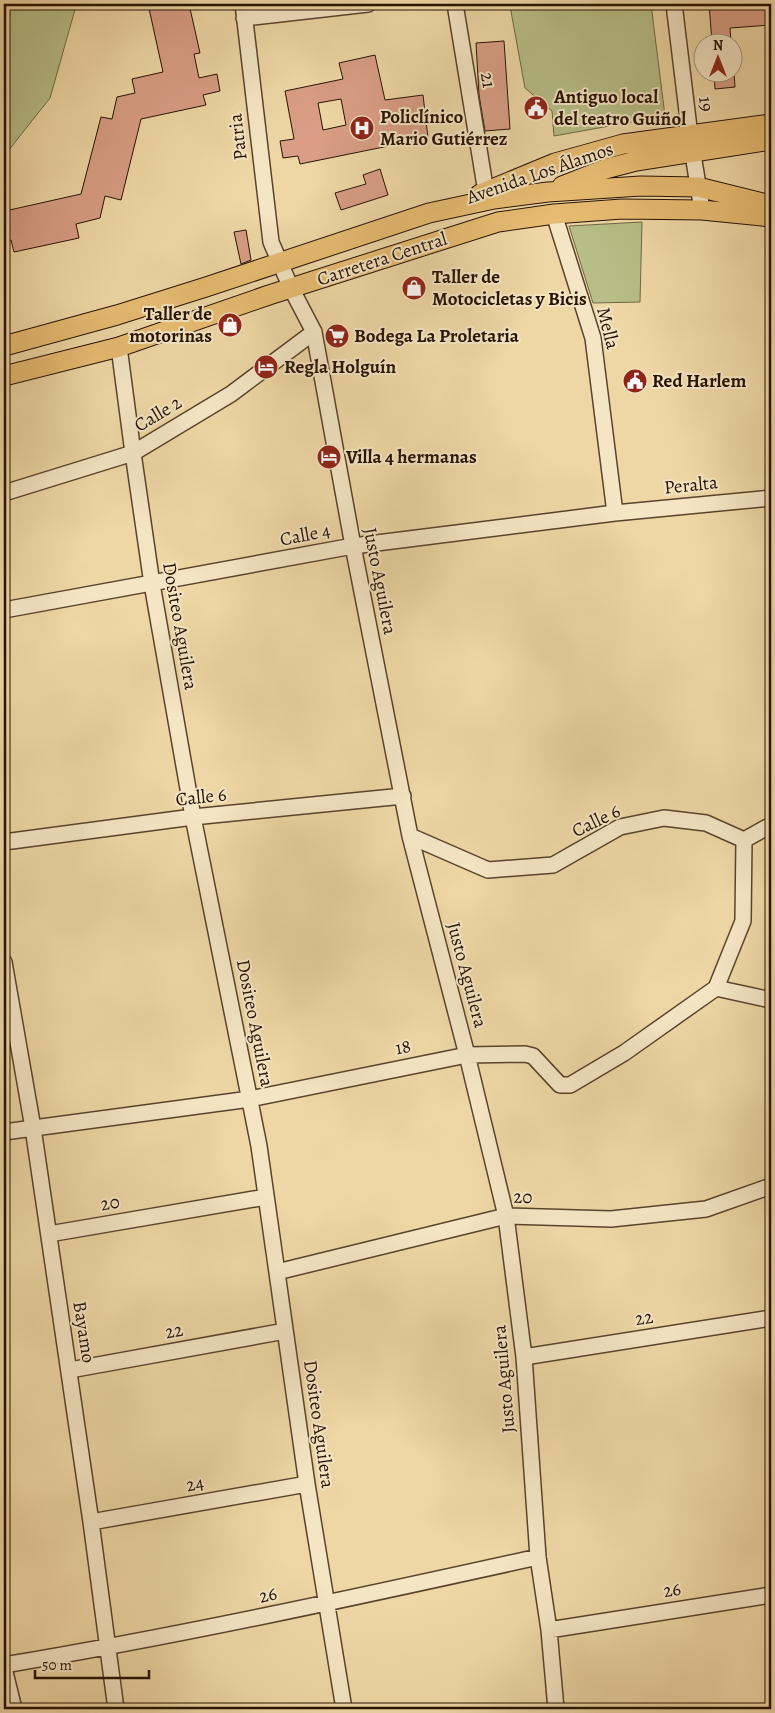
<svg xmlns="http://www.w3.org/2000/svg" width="775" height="1713" viewBox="0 0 775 1713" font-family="Alegreya,serif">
	<rect width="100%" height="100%" fill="#eed7a5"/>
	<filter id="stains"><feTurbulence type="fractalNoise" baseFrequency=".004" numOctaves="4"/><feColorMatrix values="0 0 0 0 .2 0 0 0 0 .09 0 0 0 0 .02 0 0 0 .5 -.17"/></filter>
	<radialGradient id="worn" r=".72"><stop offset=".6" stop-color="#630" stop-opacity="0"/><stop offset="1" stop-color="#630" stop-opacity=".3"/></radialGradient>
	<path fill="#b7be87" stroke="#6f6845" d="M4 4H75L76 6 50 98 4 156Z
		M513 4H651L665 116 554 136 552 111 525 88 510 6Z
		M642 222 640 302 593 303 569 226Z"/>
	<path fill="#d99e85" stroke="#271203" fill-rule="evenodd" d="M148 4H189L200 53 194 54 199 78 217 74 220 91 203 95 206 105 141 119 121 200 105 196 100 218 76 224 79 238 14 252 11 240 4 242V230L9 228 5 211 81 194 101 117 112 119 117 97 135 93 132 79 163 72Z
		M709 4H769L771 25 730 28 731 42H712Z
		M504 41 510 129 485 131 479 95 476 43Z
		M375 55 385 100 423 95 428 138 300 164 298 156 283 158 280 141 294 139 285 91 343 79 339 63ZM341 99 346 125 323 130 318 103Z
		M714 72H734L735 87 715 89Z
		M380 169 388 195 341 210 335 193 366 184 363 175Z
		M246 230 251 260 241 264 234 232Z"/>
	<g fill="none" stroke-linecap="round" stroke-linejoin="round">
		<defs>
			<path id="minor" d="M243 4 271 242 291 288 314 332 353 546 410 836 467 1055 506 1216 524 1357 538 1557 549 1630 556 1709
				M455 4 486 192
				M674 4 690 136 702 210
				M244 18 368 4
				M554 214 593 338 615 513
				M119 347 133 453 152 584 193 817 259 1146 307 1484 344 1709
				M4 493 133 453 231 394 314 332
				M4 610 353 546 615 513 771 498
				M410 836 488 870 553 865 620 827 664 818 706 823 744 840
				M744 840 771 825
				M4 842 193 817 403 796
				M4 962 33 1128 91 1522 116 1709
				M716 988 743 921 744 840
				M4 1132 250 1099 467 1055 525 1054 533 1056 560 1085H570L624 1053 716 988 771 1000
				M49 1234 266 1197
				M277 1272 506 1216 611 1219 706 1209 771 1186
				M524 1357 771 1318
				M70 1370 285 1331
				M91 1522 307 1484
				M549 1630 771 1595
				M4 1665C183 1635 361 1596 538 1557
				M4 1668 14 1709"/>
			<path id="major" d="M562 186 605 169 636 161 771 140
				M480 194 555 163 623 144 771 124
				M4 346 117 315 206 287 429 213 494 199 548 192 641 186 698 187 771 205
				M4 376 119 347 269 295 498 222 554 214 622 209 702 210 771 217"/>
		</defs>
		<use href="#minor" stroke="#59432c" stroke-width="18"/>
		<use href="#major" stroke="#271203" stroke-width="21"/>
		<use href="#minor" stroke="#f4e5c4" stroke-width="15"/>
		<use href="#major" stroke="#e7bc72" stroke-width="19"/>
	</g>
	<defs>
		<symbol id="civic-disc" viewBox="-11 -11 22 22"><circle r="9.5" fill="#8f2418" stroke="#f4e5c4"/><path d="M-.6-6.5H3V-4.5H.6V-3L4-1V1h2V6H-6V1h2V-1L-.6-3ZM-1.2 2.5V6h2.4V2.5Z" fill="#fff"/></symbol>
		<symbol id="hospital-disc" viewBox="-11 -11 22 22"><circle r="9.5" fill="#8f2418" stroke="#f4e5c4"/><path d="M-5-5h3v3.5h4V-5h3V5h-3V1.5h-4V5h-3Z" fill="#fff"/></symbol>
		<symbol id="shop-disc" viewBox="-11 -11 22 22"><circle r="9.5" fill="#8f2418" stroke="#f4e5c4"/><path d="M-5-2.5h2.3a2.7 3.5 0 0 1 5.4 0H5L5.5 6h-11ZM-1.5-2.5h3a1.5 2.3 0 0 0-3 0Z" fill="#fff"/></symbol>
		<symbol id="supermarket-disc" viewBox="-11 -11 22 22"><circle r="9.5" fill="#8f2418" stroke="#f4e5c4"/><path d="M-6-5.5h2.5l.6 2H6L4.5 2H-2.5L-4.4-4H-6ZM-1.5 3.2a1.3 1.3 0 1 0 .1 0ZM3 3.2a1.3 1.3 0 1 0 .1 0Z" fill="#fff"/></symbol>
		<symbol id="hotel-disc" viewBox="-11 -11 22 22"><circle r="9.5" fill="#8f2418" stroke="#f4e5c4"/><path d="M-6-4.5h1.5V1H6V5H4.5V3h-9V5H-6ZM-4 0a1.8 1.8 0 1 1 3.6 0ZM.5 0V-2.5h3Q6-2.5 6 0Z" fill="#fff"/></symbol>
	</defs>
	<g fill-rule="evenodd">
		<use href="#civic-disc" x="522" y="94" width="28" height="28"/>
		<use href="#hospital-disc" x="348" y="114" width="28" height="28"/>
		<use href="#shop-disc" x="400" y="274" width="28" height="28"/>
		<use href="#shop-disc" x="216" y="311" width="28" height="28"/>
		<use href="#supermarket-disc" x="323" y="322" width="28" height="28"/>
		<use href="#hotel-disc" x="252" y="353" width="28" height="28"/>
		<use href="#civic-disc" x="621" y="367" width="28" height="28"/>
		<use href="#hotel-disc" x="315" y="443" width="28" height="28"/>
	</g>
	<g text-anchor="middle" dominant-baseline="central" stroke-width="4" stroke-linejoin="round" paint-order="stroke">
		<g font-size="19" fill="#271203" stroke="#f4e5c4">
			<text transform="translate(488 80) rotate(81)">21</text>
			<text transform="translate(706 104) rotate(83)">19</text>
			<text transform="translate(238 137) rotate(-97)">Patria</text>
			<text transform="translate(540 173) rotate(-19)">Avenida Los Álamos</text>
			<text transform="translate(382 259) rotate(-18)">Carretera Central</text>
			<text transform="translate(608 328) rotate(76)">Mella</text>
			<text transform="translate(158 414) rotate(-31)">Calle 2</text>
			<text transform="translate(691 485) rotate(-6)">Peralta</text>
			<text transform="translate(305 535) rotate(-11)">Calle 4</text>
			<text transform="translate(380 581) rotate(79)">Justo Aguilera</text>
			<text transform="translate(180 626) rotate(80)">Dositeo Aguilera</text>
			<text transform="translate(201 797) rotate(-6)">Calle 6</text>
			<text transform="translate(596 821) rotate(-26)">Calle 6</text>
			<text transform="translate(467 975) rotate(75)">Justo Aguilera</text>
			<text transform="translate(255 1023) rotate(79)">Dositeo Aguilera</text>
			<text transform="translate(403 1047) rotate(-11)">18</text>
			<text transform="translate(523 1197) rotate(1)">20</text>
			<text transform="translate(110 1203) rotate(-9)">20</text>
			<text transform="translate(644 1318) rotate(-9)">22</text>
			<text transform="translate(174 1331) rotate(-10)">22</text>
			<text transform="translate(84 1332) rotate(81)">Bayamo</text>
			<text transform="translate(504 1379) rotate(-95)">Justo Aguilera</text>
			<text transform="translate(319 1424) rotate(82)">Dositeo Aguilera</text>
			<text transform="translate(195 1484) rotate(-10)">24</text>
			<text transform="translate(672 1590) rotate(-9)">26</text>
			<text transform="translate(268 1595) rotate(-12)">26</text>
		</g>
		<g font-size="19" font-weight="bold" fill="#271203" stroke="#f4e5c4" text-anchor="start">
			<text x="554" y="97">Antiguo local<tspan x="554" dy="22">del teatro Guiñol</tspan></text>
			<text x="380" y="117">Policlínico<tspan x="380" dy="22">Mario Gutiérrez</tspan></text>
			<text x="432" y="277">Taller de<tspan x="432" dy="22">Motocicletas y Bicis</tspan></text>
			<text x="212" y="314" text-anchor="end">Taller de<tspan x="212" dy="22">motorinas</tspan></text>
			<text x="354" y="336">Bodega La Proletaria</text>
			<text x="284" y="367">Regla Holguín</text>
			<text x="652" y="381">Red Harlem</text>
			<text x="346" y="457">Villa 4 hermanas</text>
		</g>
	</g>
	<rect width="775" height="1713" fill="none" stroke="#eed7a5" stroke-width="20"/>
	<rect x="5" y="5" width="765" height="1703" fill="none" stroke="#271203" stroke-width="2.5"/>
	<rect x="10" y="10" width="755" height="1693" fill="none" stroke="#271203"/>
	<g transform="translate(718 58)"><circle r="24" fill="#f4e5c4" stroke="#a29177"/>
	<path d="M0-4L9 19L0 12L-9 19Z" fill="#8f2418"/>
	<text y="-8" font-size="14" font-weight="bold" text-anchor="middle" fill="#271203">N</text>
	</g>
	<path d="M35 1670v8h114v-8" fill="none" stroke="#271203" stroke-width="2.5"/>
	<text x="42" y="1670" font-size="15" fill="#271203" stroke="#f4e5c4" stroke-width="4" paint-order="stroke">50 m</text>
	<rect width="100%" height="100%" filter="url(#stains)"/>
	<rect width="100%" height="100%" fill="url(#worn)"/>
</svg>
